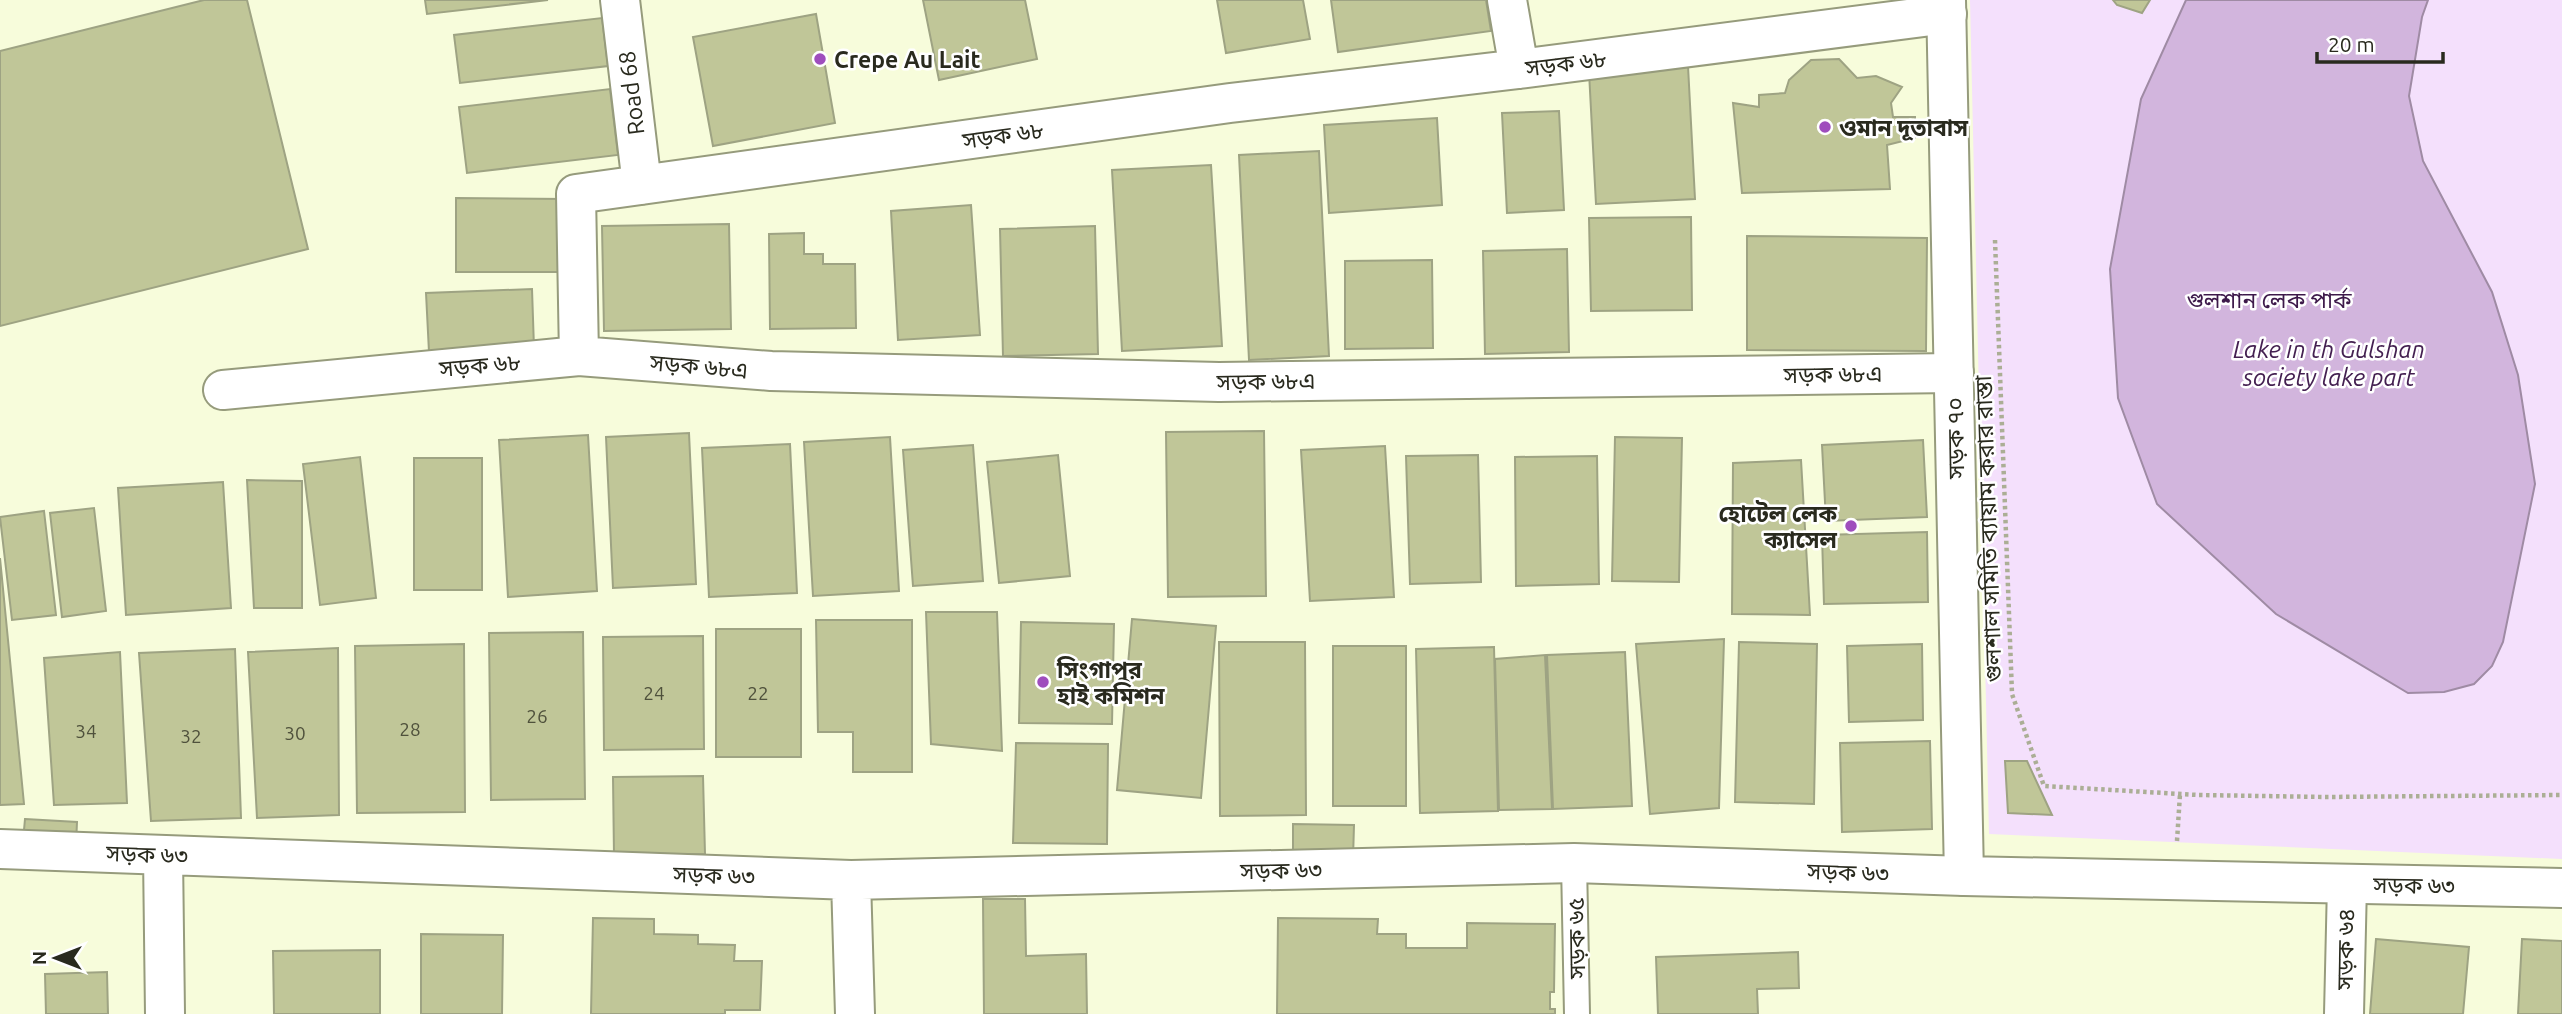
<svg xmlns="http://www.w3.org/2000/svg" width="2562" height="1014" viewBox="0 0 2562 1014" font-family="Ubuntu,'Noto Sans Bengali',sans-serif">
	<rect width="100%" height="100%" fill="#f7fcdb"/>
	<path fill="#f4e0fc" d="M1970 0H2562V859L1989 834Z"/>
	<path fill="#d2b5dd" stroke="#9f8ba4" stroke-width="2" d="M2186 0H2428L2422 17 2409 96 2423 161 2492 292 2518 375 2535 484 2503 642 2492 666 2474 684 2444 692 2408 693 2276 614 2157 504 2118 398 2110 269 2141 99Z"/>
	<path fill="#c0c698" stroke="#9ea383" stroke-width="2" d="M204 0H247L308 249 0 326V51Z
		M425 0H548L427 14Z
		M923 0H1025L1037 59 939 80Z
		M1217 0H1303L1310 39 1226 53Z
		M1331 0H1486L1491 31 1338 52Z
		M2113 0H2150L2142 13 2117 5Z
		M816 14 835 123 713 146 693 37Z
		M602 18 608 66 460 83 454 35Z
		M1839 59 1857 78 1876 76 1902 87 1891 103 1893 117H1915V138L1887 145 1890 189 1742 193 1733 103 1759 107V95L1785 93 1789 80 1811 60Z
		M1688 66 1695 199 1596 204 1589 72Z
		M610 89 618 155 467 173 459 107Z
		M1559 111 1564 210 1507 213 1502 113Z
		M1437 118 1442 205 1329 213 1324 125Z
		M1319 151 1329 356 1249 360 1239 155Z
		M1211 165 1222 346 1122 351 1112 170Z
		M456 198 566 199 565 272H456Z
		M971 205 980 335 898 340 891 211Z
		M1691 217 1692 310 1591 311 1589 218Z
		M729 224 731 329 604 331 602 226Z
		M1095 226 1098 354 1003 356 1000 229Z
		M804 233V254H823V264H855L856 328 770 329 769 234Z
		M1747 236 1927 238 1926 351 1747 350Z
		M1567 249 1569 352 1485 354 1483 251Z
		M1432 260 1433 348 1345 349V261Z
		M532 289 534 348 429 352 426 293Z
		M1264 431 1266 596 1168 597 1166 432Z
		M689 433 696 584 613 588 606 437Z
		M588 435 597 591 508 597 499 440Z
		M890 437 899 591 813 596 804 442Z
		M1615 437 1682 438 1679 582 1612 581Z
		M1923 440 1927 517 1826 521 1822 445Z
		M790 444 797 593 709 597 702 448Z
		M973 445 983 581 913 586 903 450Z
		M1385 446 1394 597 1310 601 1301 450Z
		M1058 455 1070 576 999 583 987 462Z
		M1478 455 1481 582 1410 584 1406 456Z
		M1597 456 1599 584 1516 586 1515 457Z
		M360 457 376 598 320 605 303 464Z
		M414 458H482V590H414Z
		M1801 460 1810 615 1732 614 1733 463Z
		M247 480 302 481V608H254Z
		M223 482 231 608 126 615 118 488Z
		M94 508 106 611 62 617 50 513Z
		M44 511 56 615 12 620 0 517Z
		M1927 532 1928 602 1824 604 1822 535Z
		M0 558 24 804 0 805Z
		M926 612H997L1002 751 931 744Z
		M1132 619 1216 626 1201 798 1117 790Z
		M816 620H912V772H853V732H818Z
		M1021 622 1114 624 1112 724 1019 723Z
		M716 629H801V757H716Z
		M583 632 585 799 491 800 489 633Z
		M703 636 704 749 604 750 603 637Z
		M1724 639 1719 808 1650 814 1636 644Z
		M1219 642H1305L1306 815 1220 816Z
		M1739 642 1817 644 1814 804 1735 802Z
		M464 644 465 812 357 813 355 646Z
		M1922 644 1923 720 1849 722 1847 646Z
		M1333 646H1406V806H1333Z
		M1494 647 1498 811 1420 813 1416 649Z
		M338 648 339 815 257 818 248 652Z
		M235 649 241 818 151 821 139 653Z
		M120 652 127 803 54 805 44 658Z
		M1625 652 1632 806 1553 809 1547 655Z
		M1545 655 1552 809 1499 810 1495 659Z
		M1930 741 1932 829 1842 832 1840 743Z
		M1016 743 1108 744 1107 844 1013 843Z
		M2005 761H2027L2052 815 2008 813Z
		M703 776 705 854 614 855 613 777Z
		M25 819 77 822 76 845 23 841Z
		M1293 824 1354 825 1353 859 1293 858Z
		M983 899H1025L1026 956 1086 954 1087 1014H984Z
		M593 918 654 919V934L698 935V944L735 945 734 961H762L760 1010H725V1014H591Z
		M1278 918 1378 919 1377 934H1406V948H1467V923L1555 924 1554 992H1550V1009H1555V1014H1277Z
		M421 934 503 935 502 1014H421Z
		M2376 939 2469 947 2463 1014H2370Z
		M2522 939 2562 941V1014H2518Z
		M380 950V1014H274L273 951Z
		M1798 952 1799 988 1757 989 1758 1014H1658L1656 957Z
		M107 972 108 1014H46L45 974Z"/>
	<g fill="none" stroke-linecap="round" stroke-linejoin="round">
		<defs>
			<path id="service" d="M1574 863 1577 1014"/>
			<path id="minor" d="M620 0 642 185
				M1507 0 1519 69
				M579 356 771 371 1219 382 1954 373
				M223 390 579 356 576 194 1230 103 1519 69 1947 14
				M0 849 851 880 1574 863 1964 876
				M163 855 165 1014
				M851 880 855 1014
				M2344 1014 2347 884"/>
			<path id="tertiary" d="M1946 0 1964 876 2562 888"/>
		</defs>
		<use href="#service" stroke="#969b7c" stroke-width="28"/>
		<use href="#minor" stroke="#969b7c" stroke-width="42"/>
		<use href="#tertiary" stroke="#969b7c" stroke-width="42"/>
		<path stroke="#abae95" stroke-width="4.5" stroke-dasharray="3.5 3.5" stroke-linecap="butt" d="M1995 240 2012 694 2044 786 2198 795 2326 797 2562 795
			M2177 841 2180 794"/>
		<use href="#service" stroke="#fff" stroke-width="24"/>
		<use href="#minor" stroke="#fff" stroke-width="38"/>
		<use href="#tertiary" stroke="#fff" stroke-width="38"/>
	</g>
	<g fill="#9f4dbd" stroke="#fff" stroke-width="2.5">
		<circle cx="820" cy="59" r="7"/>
		<circle cx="1825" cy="127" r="7"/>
		<circle cx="1851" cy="526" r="7"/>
		<circle cx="1043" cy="682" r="7"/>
	</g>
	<g text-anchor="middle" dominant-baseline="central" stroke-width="5" stroke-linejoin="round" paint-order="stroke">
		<g font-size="19" fill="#4f513c">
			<text x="654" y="693">24</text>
			<text x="758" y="693">22</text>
			<text x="537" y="716">26</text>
			<text x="410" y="729">28</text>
			<text x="86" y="731">34</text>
			<text x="295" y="733">30</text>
			<text x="191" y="736">32</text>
		</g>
		<g font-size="23" font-weight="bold" fill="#292a1e" stroke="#fff" text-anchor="start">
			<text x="834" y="59">Crepe Au Lait</text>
			<text x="1839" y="127">ওমান দূতাবাস</text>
			<text x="1837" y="513" text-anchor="end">হোটেল লেক<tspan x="1837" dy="26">ক্যাসেল</tspan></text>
			<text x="1057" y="669">সিংগাপুর<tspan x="1057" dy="26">হাই কমিশন</tspan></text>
		</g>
		<g font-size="23" fill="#292a1e" stroke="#fff">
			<text transform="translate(1566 63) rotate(-7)">সড়ক ৬৮</text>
			<text transform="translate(631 93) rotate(-97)">Road 68</text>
			<text transform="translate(1003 135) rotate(-8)">সড়ক ৬৮</text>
			<text transform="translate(480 365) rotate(-5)">সড়ক ৬৮</text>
			<text transform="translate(699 366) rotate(5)">সড়ক ৬৮এ</text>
			<text transform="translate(1833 374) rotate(-1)">সড়ক ৬৮এ</text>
			<text transform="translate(1266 381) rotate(-1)">সড়ক ৬৮এ</text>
			<text transform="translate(1955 438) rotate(-91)">সড়ক ৭০</text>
			<text transform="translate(1988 529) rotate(-92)">গুলশাল সমিতি ব্যায়াম করার রাস্তা</text>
			<text transform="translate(147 854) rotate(2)">সড়ক ৬৩</text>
			<text transform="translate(1281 870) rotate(-1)">সড়ক ৬৩</text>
			<text transform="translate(1848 872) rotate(2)">সড়ক ৬৩</text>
			<text transform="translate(714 875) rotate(2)">সড়ক ৬৩</text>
			<text transform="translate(2414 885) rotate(1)">সড়ক ৬৩</text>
			<text transform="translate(1576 938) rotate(-91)">সড়ক ৬৫</text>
			<text transform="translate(2345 949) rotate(-89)">সড়ক ৬৪</text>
		</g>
		<g font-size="23" fill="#3d194a" stroke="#fff">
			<text x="2269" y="299">গুলশান লেক পার্ক</text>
		</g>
		<g font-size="24" font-style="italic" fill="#442051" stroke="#fff">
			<text x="2329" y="349">Lake in th Gulshan<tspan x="2329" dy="28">society lake part</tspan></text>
		</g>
	</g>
	<g transform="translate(56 958) rotate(270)" stroke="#ffffff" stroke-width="5" paint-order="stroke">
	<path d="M0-5L12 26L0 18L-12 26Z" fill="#292a1e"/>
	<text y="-10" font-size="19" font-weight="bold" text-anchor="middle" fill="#292a1e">N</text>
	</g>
	<path d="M2317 52v10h126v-10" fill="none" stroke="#292a1e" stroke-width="3.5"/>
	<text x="2328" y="52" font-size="21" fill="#292a1e" stroke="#ffffff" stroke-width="5" paint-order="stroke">20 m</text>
</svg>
